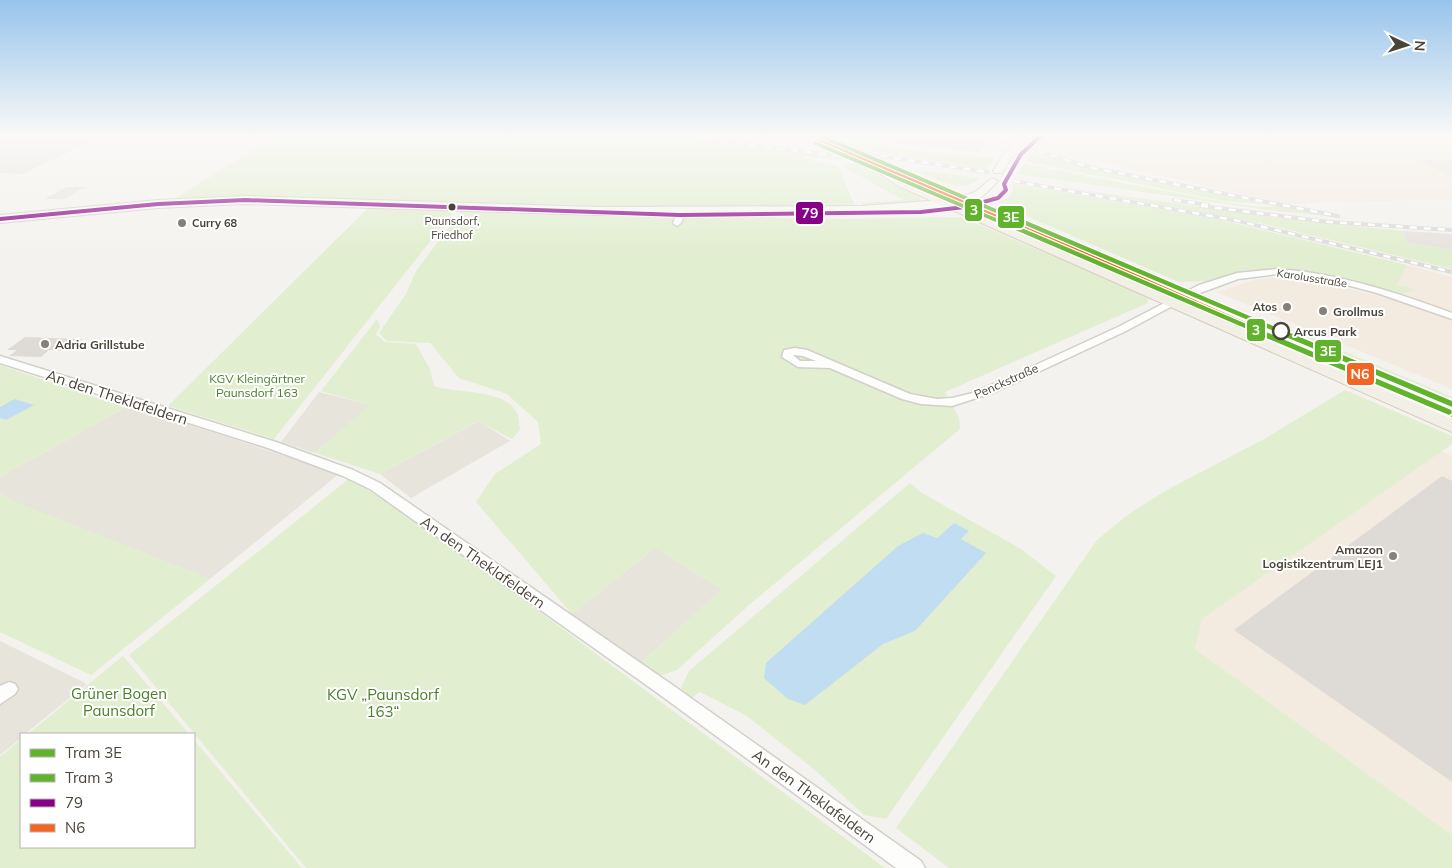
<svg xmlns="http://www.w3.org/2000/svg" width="1452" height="868" viewBox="0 0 1452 868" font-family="Mulish,sans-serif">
	<rect width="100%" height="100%" fill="#f4f2ee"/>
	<path fill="#e7e4dc" d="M319 392 371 405 315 453 281 442Z
		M130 405 339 474 210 579 17 503 0 494V477Z
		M479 421 510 441 411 498 380 474Z
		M655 548 722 589 640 664 572 614Z
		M0 641 87 684 25 734H21V738L0 755Z"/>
	<path fill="#f3ebdf" d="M1055 135H1452H1443L1452 140V199L1284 204 1039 148Z
		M1407 265 1452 277V389L1217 292 1254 280 1284 277 1321 282 1388 298Z
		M1441 451 1452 456V835L1195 649 1202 619Z"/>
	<path fill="#e6e2de" d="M0 135H105L22 174 0 173Z
		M844 135H1001H996L979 152 894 143Z
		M1403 231 1452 234V250L1407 243Z"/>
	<path fill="#e1eecf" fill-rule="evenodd" d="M278 135H660L839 157 838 160 796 156 838 166 855 206 695 210 171 201Z
		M838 136 871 141 895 149 994 158 986 169 871 151Z
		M1032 152 1108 172 1272 205 1223 201 1026 161Z
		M860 162 890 183 920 198 921 201 915 203 863 206 861 203 903 200 842 166Z
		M1024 164 1223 202 1260 207 1279 206 1352 219 1276 211 1018 174Z
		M915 170 979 178C963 196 934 178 915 170Z
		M1013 184 1217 219 1407 265 1396 286H1405L1414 290 1398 295 1365 284 1268 270H1245L1206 281 1179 282 1001 205 998 202 1006 199 1013 191Z
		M1069 188 1277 218 1403 231 1407 243 1452 250V269L1261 223Z
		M370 206 455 210 274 439 168 406Z
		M461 211 846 219 961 217 1144 295 1148 299V303L945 392 959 418 960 429 749 605 677 670 659 676 640 664 722 589 655 548 572 614 476 502 495 474 541 444 538 422 507 394 459 378 430 343 387 341 379 333 406 294 416 271Z
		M377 319 380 327 376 334 385 342 416 344 430 369 434 386C456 394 508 388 518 415 519 419 519 425 520 430L512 439 478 421 380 474 315 453 370 405 321 391Z
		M1305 335 1452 397V400L1303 337Z
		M1308 344 1452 406V409L1306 346Z
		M1317 359 1452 416V421Z
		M0 365 114 404 130 405 0 477Z
		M1345 390 1452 436V444L1202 619 1195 649 1452 835V868H949L896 828 1097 540 1129 514 1165 491 1266 438Z
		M350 478 440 538 885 868H306L129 655Z
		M910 483 922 493 1021 549 1056 576 886 819 864 815 816 771 747 716 700 692 690 699 681 688 689 671ZM954 523 968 531 961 539 985 553 915 631 883 644 843 674 937 538Z
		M0 494 16 502 210 579 91 675 0 632Z
		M123 656 189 734H27H28Z
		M21 739V847H194V740L302 868H0V757Z"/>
	<path fill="#e6e3df" d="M1420 160H1452V178Z
		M67 187H86L64 199H44Z"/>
	<path fill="#c0ddf1" d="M15 399 34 405 6 420 0 418V407Z
		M954 523 969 531 961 539 986 553 915 631 883 644 805 705 788 699 764 678 766 663 898 546 923 533 937 538Z"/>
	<path fill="#dedbd6" d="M25 337 83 339 66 351 49 350 41 357 9 356 17 350H7Z
		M1442 476 1452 481V782L1234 630Z"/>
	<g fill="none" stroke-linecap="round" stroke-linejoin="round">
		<defs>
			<path id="minor" d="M677 213 684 215 681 223 677 226 673 223Z
				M1277 269C1338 273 1395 292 1452 313V319L1377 293 1328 280 1277 274 1238 279 1189 297 1126 331 995 392 952 406 921 404 902 399 830 368 798 367 782 357 784 350 795 348 807 350 910 394 937 399 952 398 973 393 1001 381 1118 327 1199 285 1237 273ZM793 355 803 356 816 361H800Z
				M0 356 276 442 353 470 380 483 671 684 921 861 925 868H896L659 694 370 489 343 476 268 448 0 363Z
				M9 682 15 684 18 689 15 694 0 704V686Z"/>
			<path id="secondary" d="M1037 135H1047L1033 149H1025V145Z
				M1018 144 1022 145V149L1012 157 1002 173H994L993 171 1004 153Z
				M992 178 998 181 983 196 955 206 861 214 598 215 245 204 158 208 0 223V215L158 200 245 196 598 207 861 206 954 199 975 192Z"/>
			<path id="primary" d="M805 135H818L845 147 844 149H836Z
				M872 161 906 180 937 194 1152 286 1452 419V432L898 186 868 166 866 164Z"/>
		</defs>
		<use href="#minor" stroke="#d2d0cb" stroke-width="3"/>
		<use href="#secondary" stroke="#d3cfc5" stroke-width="2"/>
		<use href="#primary" stroke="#d6cebb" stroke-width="2"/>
		<use href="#minor" fill="#fdfdfc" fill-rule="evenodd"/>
		<use href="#secondary" fill="#f7f6f1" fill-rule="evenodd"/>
		<use href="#primary" fill="#f2efe6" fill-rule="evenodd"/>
		<defs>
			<path id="rail" d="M666 135 856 158
				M725 135 773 141
				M984 135 1014 144
				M1037 151 1093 168 1338 216
				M880 156 987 172
				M1013 181 1234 220 1452 272
				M1174 200 1208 205
				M1201 206 1329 222 1452 230"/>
		</defs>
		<use href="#rail" stroke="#dbdbda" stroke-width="4"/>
		<use href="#rail" stroke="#fff" stroke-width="2.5" stroke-dasharray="7" stroke-linecap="butt"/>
		<defs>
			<path id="secondary-bridge" d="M1018 147 1021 144
				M1005 183 1011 172"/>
			<path id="primary-bridge" d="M840 147 884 165"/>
		</defs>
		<use href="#secondary-bridge" stroke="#d3cfc5" stroke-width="12" stroke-linecap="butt"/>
		<use href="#primary-bridge" stroke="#d6cebb" stroke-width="13" stroke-linecap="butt"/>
		<use href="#secondary-bridge" stroke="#f7f6f1" stroke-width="11"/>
		<use href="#primary-bridge" stroke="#f2efe6" stroke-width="12"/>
		<defs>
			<path id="bus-1" d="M0 219 158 204 245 200 680 215 921 212 965 207 998 198 1006 190 1004 184 1021 154 1042 135"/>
			<path id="bus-2-far2" d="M810 135 1011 223"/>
			<path id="bus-2-far1" d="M1009 221 1265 333"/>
			<path id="bus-2" d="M1262 332 1452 414"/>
		</defs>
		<use href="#bus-1" stroke="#fff" stroke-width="6"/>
		<use href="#bus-2-far2" stroke="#fff" stroke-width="6"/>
		<use href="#bus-2-far1" stroke="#fff" stroke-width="7"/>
		<use href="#bus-2" stroke="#fff" stroke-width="9"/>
		<use href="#bus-1" stroke="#808" stroke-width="4"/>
		<use href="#bus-2-far2" stroke="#f26522" stroke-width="4"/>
		<use href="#bus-2-far1" stroke="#f26522" stroke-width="4.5"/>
		<use href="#bus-2" stroke="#f26522" stroke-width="5.5"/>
		<defs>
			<path id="tram-1-far2" d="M818 135 1024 223"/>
			<path id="tram-1-far1" d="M1021 221 1284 333"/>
			<path id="tram-1" d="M1281 332 1452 404"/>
			<path id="tram-2-far2" d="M815 143 1003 223"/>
			<path id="tram-2-far1" d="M1000 221 1262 333"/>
			<path id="tram-2" d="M1259 332 1449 412"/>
		</defs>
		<use href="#tram-1-far2" stroke="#fff" stroke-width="6"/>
		<use href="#tram-1-far1" stroke="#fff" stroke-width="7"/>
		<use href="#tram-1" stroke="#fff" stroke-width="9"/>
		<use href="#tram-2-far2" stroke="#fff" stroke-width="6"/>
		<use href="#tram-2-far1" stroke="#fff" stroke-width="7"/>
		<use href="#tram-2" stroke="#fff" stroke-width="9"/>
		<use href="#tram-1-far2" stroke="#62b32c" stroke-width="4"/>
		<use href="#tram-1-far1" stroke="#62b32c" stroke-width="4.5"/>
		<use href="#tram-1" stroke="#62b32c" stroke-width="5.5"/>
		<use href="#tram-2-far2" stroke="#62b32c" stroke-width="4"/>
		<use href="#tram-2-far1" stroke="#62b32c" stroke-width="4.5"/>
		<use href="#tram-2" stroke="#62b32c" stroke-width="5.5"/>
	</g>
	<linearGradient id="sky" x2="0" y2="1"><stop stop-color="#98c4ec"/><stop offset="0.53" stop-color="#faf9f7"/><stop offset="1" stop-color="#faf9f7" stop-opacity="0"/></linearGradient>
	<rect width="1452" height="256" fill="url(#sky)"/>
	<circle fill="#4b4439" stroke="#fff" stroke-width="2" cx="452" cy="207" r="4.5"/>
	<g fill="#868178" stroke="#fff" stroke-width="2">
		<circle cx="182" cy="223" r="5"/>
		<circle cx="1287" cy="307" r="5"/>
		<circle cx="1323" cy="311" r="5"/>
		<circle cx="45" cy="344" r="5"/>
		<circle cx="1393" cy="556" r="5"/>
	</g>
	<circle fill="#fff" stroke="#4b4439" stroke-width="2.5" cx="1281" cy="331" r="8"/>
	<g text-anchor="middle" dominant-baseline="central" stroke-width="4" stroke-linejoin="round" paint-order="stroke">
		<g font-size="11" fill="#4b4439" stroke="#fff">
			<text x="452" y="221">Paunsdorf,<tspan x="452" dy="14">Friedhof</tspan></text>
		</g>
		<g font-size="11" font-weight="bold" fill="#4b4439" stroke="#fff" text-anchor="start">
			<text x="192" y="223">Curry 68</text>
			<text x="1277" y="307" text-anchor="end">Atos</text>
		</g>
		<g font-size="11" fill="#4b4439" stroke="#fff">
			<text transform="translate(1312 278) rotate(9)">Karolusstraße</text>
		</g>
		<g font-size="12" font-weight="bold" fill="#4b4439" stroke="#fff" text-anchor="start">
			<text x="1333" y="311">Grollmus</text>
			<text x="55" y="344">Adria Grillstube</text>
			<text x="1383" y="549" text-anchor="end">Amazon<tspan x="1383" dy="14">Logistikzentrum LEJ1</tspan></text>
		</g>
		<g font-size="12" font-weight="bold" fill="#4b4439" stroke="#fff" text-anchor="start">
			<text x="1294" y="331">Arcus Park</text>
		</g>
		<g font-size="12" fill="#4a7f2a" stroke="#fff">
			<text x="257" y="378">KGV Kleingärtner<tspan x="257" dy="14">Paunsdorf 163</tspan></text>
		</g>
		<g font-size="12" fill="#4b4439" stroke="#fff">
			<text transform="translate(1006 381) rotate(-24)">Penckstraße</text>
		</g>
		<g font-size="15" fill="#4b4439" stroke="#fff">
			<text transform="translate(117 397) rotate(18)">An den Theklafeldern</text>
			<text transform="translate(483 562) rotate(35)">An den Theklafeldern</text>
			<text transform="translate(814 796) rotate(36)">An den Theklafeldern</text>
		</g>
		<g font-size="15" fill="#4a7f2a" stroke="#fff">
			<text x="119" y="693">Grüner Bogen<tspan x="119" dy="17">Paunsdorf</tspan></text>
			<text x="383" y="694">KGV „Paunsdorf<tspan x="383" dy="17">163“</tspan></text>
		</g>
	</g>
	<g stroke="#fff" stroke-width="2">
		<rect x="964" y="198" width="19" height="24" rx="5" fill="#62b32c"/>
		<rect x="795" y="201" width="29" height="24" rx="5" fill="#808"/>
		<rect x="997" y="205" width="28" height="24" rx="5" fill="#62b32c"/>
		<rect x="1246" y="318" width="20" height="24" rx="5" fill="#62b32c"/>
		<rect x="1314" y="339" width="28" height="24" rx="5" fill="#62b32c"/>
		<rect x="1346" y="362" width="29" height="24" rx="5" fill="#f26522"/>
	</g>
	<g font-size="14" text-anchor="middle" font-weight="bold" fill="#fff">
		<text x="974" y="215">3</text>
		<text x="810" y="218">79</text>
		<text x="1011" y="222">3E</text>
		<text x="1256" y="335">3</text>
		<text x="1328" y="356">3E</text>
		<text x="1360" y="379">N6</text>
	</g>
	<rect x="20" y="733" width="175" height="115" fill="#ffffff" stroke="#b7b4b0"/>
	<rect x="30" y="749" width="25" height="8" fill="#62b32c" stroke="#b7b4b0"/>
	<text x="65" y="758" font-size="15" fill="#4b4439">Tram 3E</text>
	<rect x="30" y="774" width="25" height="8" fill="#62b32c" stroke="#b7b4b0"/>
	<text x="65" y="783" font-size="15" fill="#4b4439">Tram 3</text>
	<rect x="30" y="799" width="25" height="8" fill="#880088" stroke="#b7b4b0"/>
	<text x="65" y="808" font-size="15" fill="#4b4439">79</text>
	<rect x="30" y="824" width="25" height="8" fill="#f26522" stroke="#b7b4b0"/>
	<text x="65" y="833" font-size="15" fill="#4b4439">N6</text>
	<g transform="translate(1407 45) rotate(94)" stroke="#ffffff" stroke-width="4" paint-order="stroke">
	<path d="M0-4L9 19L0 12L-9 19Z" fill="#4b4439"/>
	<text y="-8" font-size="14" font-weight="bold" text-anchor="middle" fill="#4b4439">N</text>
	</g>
</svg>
